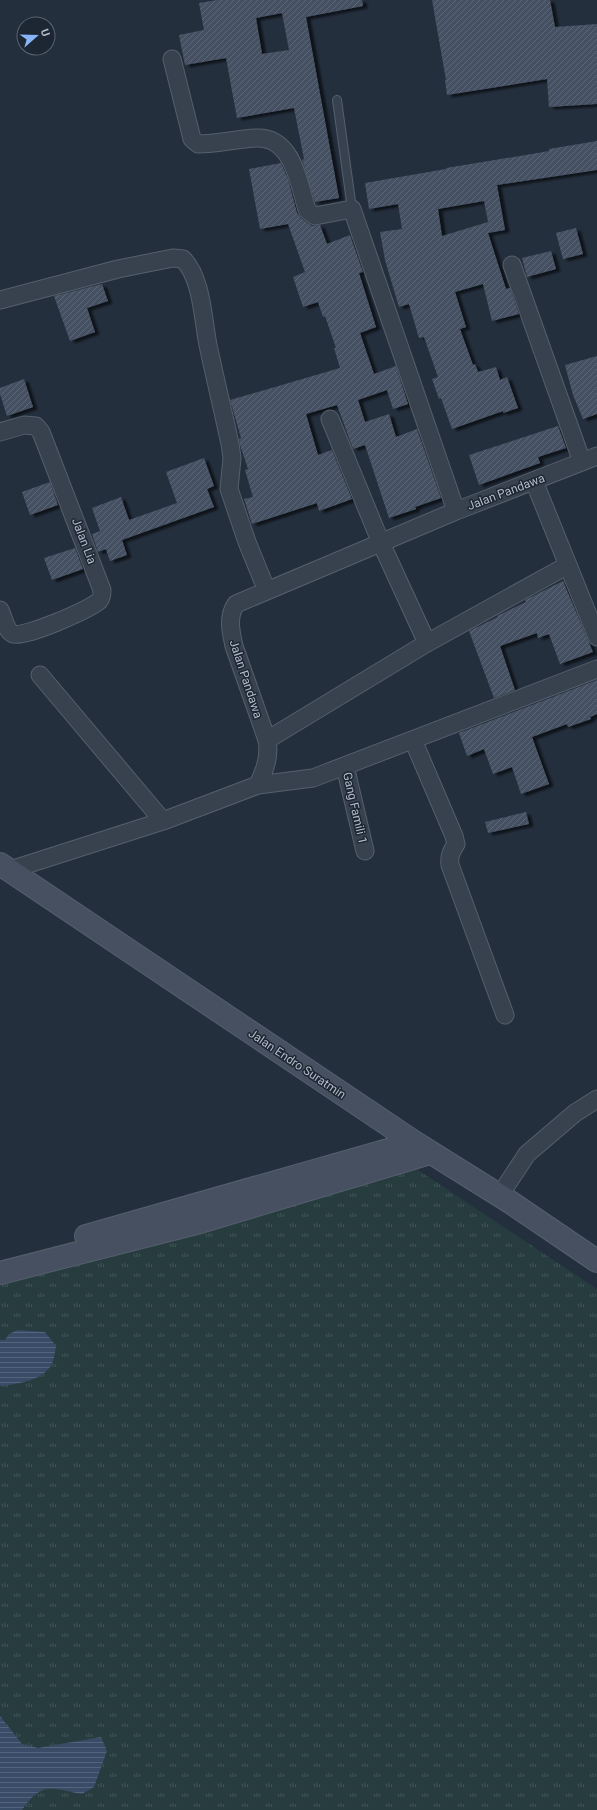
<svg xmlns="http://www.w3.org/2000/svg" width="597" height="1810" viewBox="0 0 597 1810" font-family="Roboto,sans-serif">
	<defs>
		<pattern id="grass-tufts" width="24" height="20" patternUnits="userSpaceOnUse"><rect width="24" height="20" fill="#263c3f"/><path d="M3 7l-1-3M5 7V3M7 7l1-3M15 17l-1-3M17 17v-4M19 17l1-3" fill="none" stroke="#435659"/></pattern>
		<pattern id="water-rules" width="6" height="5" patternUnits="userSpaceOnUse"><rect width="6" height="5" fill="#394c67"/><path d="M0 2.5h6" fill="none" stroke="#53647b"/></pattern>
		<pattern id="building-hatch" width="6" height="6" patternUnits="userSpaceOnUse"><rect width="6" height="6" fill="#455162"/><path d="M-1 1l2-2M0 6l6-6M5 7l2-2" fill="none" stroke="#5d6877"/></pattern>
		<filter id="shadow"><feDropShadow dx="4.5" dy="2.5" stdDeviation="1" flood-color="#0009"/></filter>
	</defs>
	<rect width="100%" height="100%" fill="#242f3e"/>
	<path fill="url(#grass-tufts)" d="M394 1154 597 1289V1810H0V1261Z"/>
	<path fill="url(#water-rules)" d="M17 1330 45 1332 56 1346C55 1351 55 1356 53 1361 46 1381 17 1384 0 1386V1340H5L9 1334Z
		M0 1716 22 1744 38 1748 101 1737 107 1751 94 1787 82 1794C51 1788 42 1781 22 1810H0Z"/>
	<path fill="url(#building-hatch)" fill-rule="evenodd" filter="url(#shadow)" d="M217 0H362L363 6 306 17 339 198 315 202 302 160 304 159 294 108 237 118 226 58 185 65 179 35 204 30 199 3ZM282 13 289 50 262 54 256 18Z
		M432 0H550L555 27 597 24V104L549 107 547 79 447 95 445 80H446Z
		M597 141V170L497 185 505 230 488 233 506 289 510 288 519 314 492 321 483 284 455 292 466 327 460 329 473 365 475 364 478 372 496 367 500 380 507 377 518 408 503 413V411L452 429 441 398 439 399 432 379 438 377 424 337 419 338 409 304 399 307 385 260 380 232 402 229 398 204 369 209 365 183 446 169V168L520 156 549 151V149ZM484 201 488 222 442 236 438 209Z
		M281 163 288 179 297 213 301 218 312 226 320 225 327 244 350 235 363 272 359 273 376 327 360 333 374 374 396 366 408 404 393 409 387 390 358 400 365 422 389 414 396 437 417 429 441 498 415 507 416 509 389 518 365 445 353 449 337 405 306 414 318 455 332 450 352 499 319 511 317 503 252 524 244 499 253 497 245 470 248 469 240 445 239 439 241 438 230 400 340 368 334 348H336L325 316 323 317 318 302 303 307 293 277 305 272 288 224 260 229 249 169Z
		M576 228 583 254 563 259 556 233Z
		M551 251 556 269 527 277 522 258Z
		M102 284 108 301 87 308 95 332 70 341 54 296Z
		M597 356V414L583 419 573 395 565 365Z
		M24 379 33 407 7 416 0 394V388Z
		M558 426 566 448 538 457 540 463 479 485 469 455Z
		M204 458 214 486 207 489 214 507 122 540 127 555 110 561 106 549 98 552 92 534 100 531 92 508 121 497 129 520 177 503 166 472Z
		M50 482 58 505 30 515 22 492Z
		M75 548 83 569 52 580 44 558Z
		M563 581 593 652 560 664 549 634 538 638 537 633 500 646 515 690 494 698 469 631 498 617 497 616 526 602 525 600Z
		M597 680V714L590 717 591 719 568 727 567 724 532 737 549 784 521 794 512 767 493 774 484 749 467 756 459 733Z
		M526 812 529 824 488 833 485 822Z"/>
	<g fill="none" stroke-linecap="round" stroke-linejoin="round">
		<defs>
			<path id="lane" d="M337 100 352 209"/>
			<path id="street" d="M172 59 192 139 198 144C217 144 237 139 256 138 293 136 299 184 307 210L315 216 352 209 456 511
				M512 265 582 462
				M0 300 118 269 173 258 183 259C202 278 203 320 208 345 215 378 223 411 230 444L232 458 229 489 247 542 267 591
				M330 419 381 543 427 643
				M0 432 24 425 36 426 41 432 102 590C102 594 102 598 99 601 88 610 25 638 13 634 6 631 3 616 0 610
				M534 481 597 637
				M40 675 163 821
				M267 740 427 643 568 565
				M413 740 454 836 456 844C451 852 449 856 450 865L505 1015
				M345 766 365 851
				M258 785 313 778 597 669
				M10 870 163 821 258 785C265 770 270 756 267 740L234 646C231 632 227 617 236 604L456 511 597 456
				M500 1195 527 1154 575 1113 597 1099"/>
			<path id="secondary" d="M0 864 414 1142 510 1202 597 1261
				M86 1236 395 1148
				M0 1273 200 1222 430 1153"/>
		</defs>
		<use href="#lane" stroke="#565f6c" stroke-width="10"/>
		<use href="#street" stroke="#565f6c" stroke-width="19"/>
		<use href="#secondary" stroke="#565f6c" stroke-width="24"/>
		<use href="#lane" stroke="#38414e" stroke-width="8"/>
		<use href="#street" stroke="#38414e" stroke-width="17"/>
		<use href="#secondary" stroke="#465061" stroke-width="22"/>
	</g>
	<g text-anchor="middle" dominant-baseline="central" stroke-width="3" stroke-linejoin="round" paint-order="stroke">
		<g font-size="12" fill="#b4bcc9" stroke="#1d2633">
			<text transform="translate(506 492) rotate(-21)">Jalan Pandawa</text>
			<text transform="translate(84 541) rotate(69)">Jalan Lia</text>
			<text transform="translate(246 679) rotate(72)">Jalan Pandawa</text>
			<text transform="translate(355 808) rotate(77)">Gang Famili 1</text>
			<text transform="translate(297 1064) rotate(34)">Jalan Endro Suratmin</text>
		</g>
	</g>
	<g transform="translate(36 36) rotate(70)"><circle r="19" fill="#1d2633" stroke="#59626f"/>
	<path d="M0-3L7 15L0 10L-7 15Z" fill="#8ab4f8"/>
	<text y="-6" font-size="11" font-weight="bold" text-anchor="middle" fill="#b4bcc9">U</text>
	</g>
</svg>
